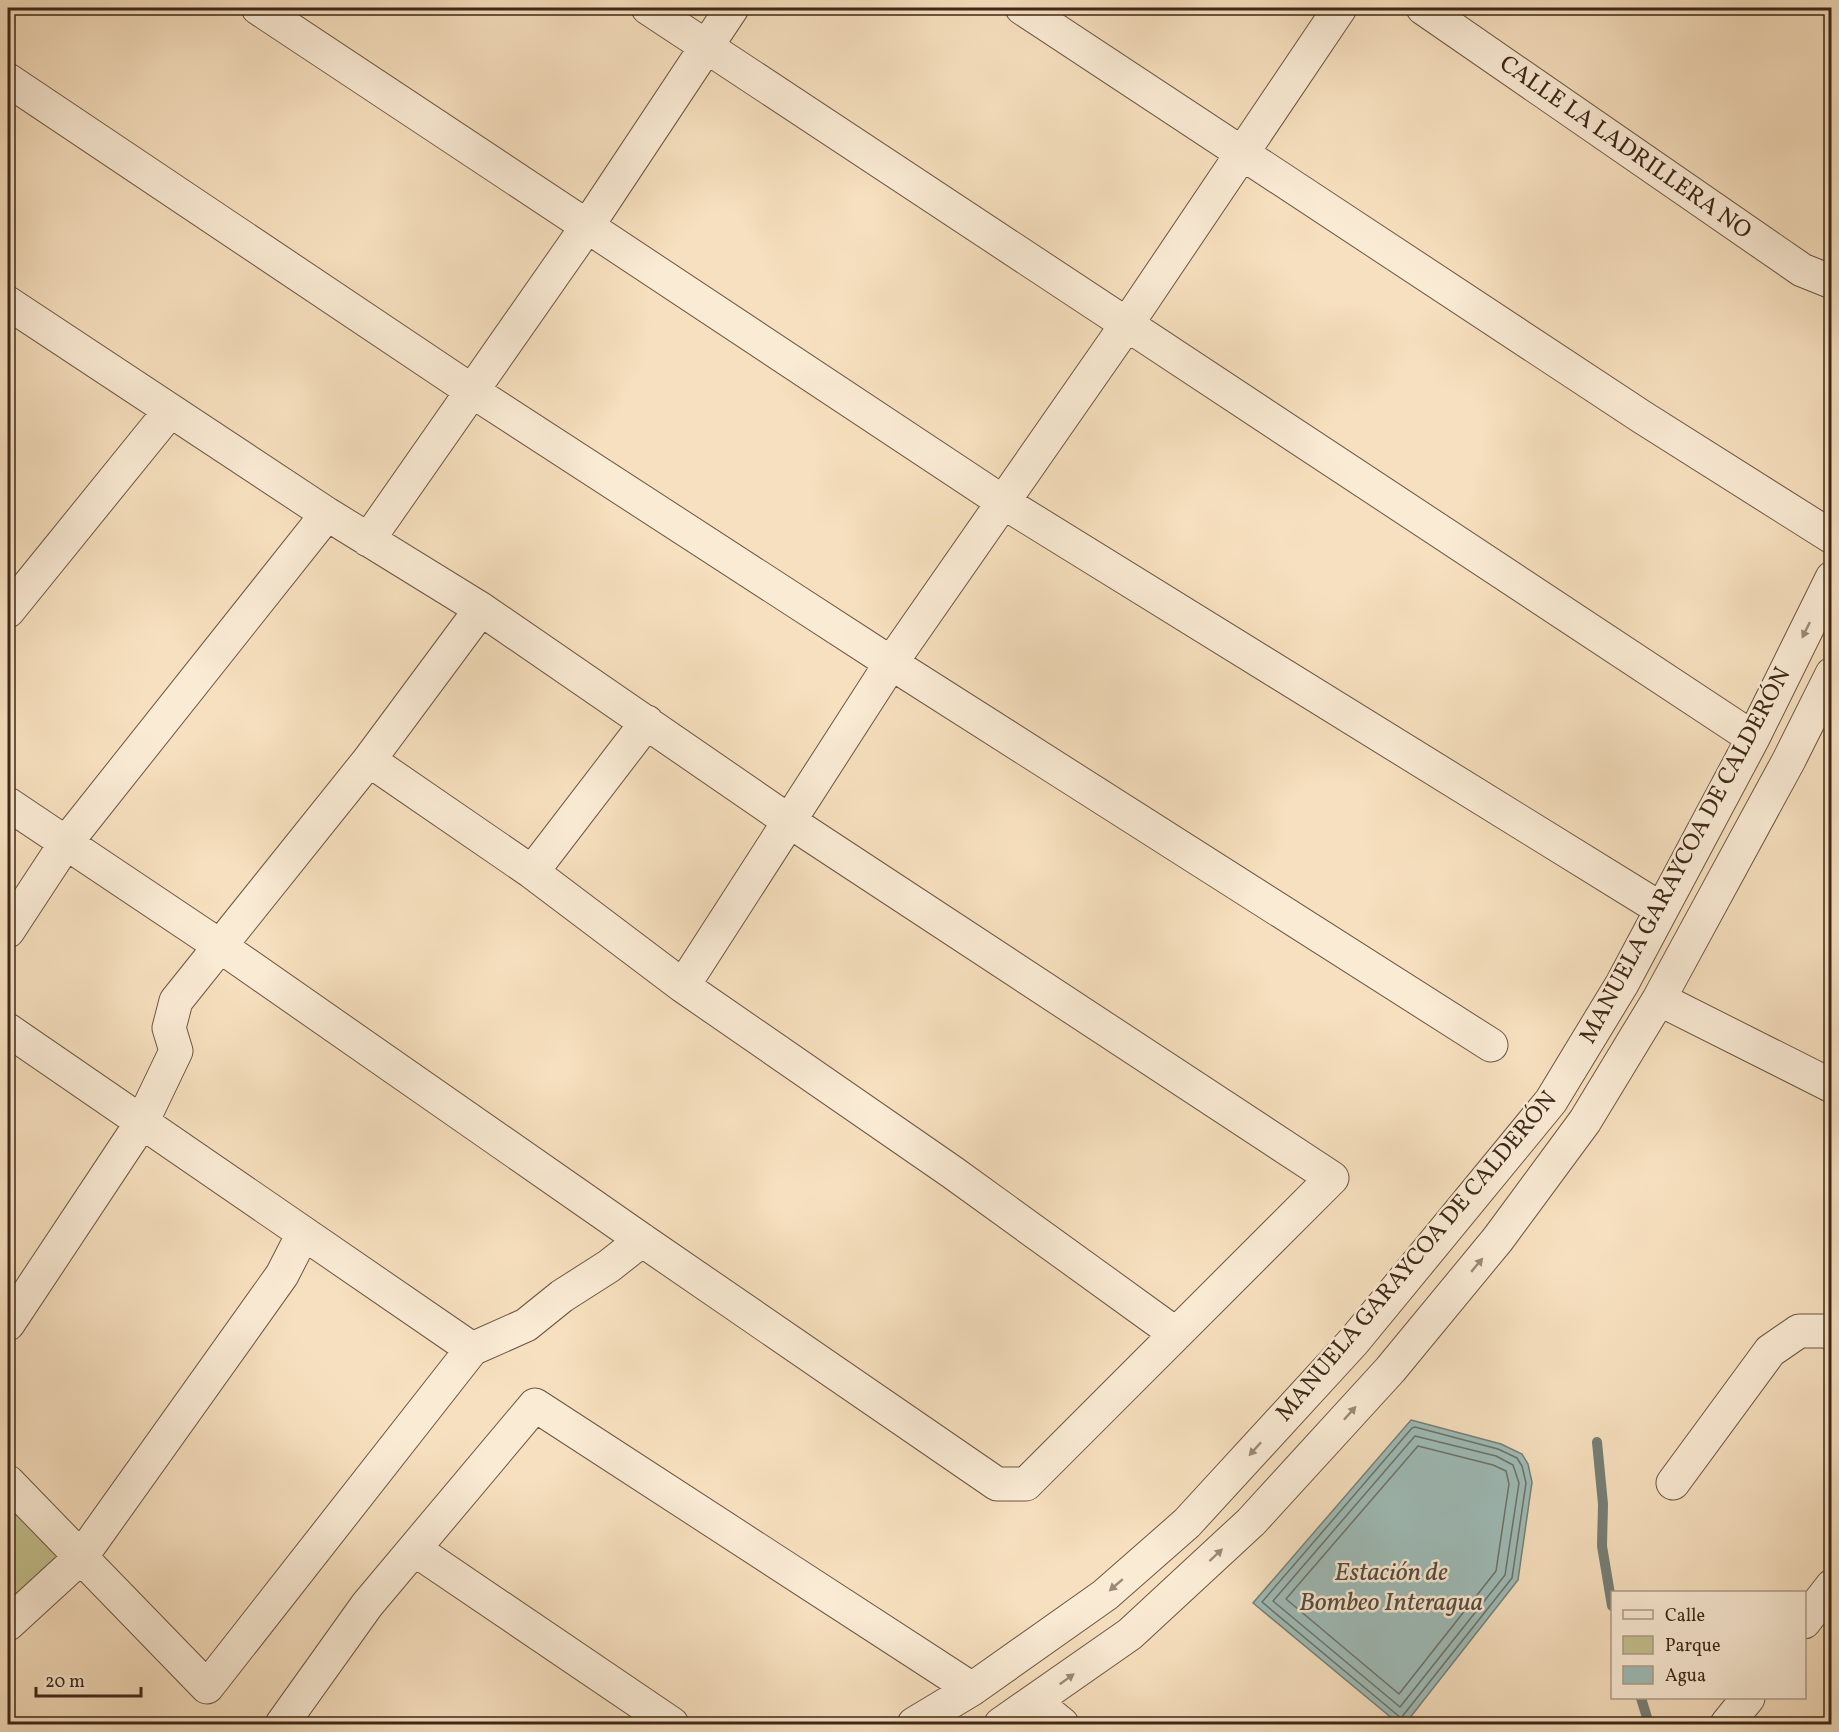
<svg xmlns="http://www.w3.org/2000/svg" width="1839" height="1732" viewBox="0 0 1839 1732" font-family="Vollkorn,serif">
	<rect width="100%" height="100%" fill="#f7e0bf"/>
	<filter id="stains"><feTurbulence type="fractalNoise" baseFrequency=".00333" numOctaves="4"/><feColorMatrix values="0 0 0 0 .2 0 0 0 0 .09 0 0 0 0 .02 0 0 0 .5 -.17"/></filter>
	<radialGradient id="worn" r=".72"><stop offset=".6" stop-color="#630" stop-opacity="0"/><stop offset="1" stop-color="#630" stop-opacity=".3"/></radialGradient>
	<path fill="#c3c18e" stroke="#807453" stroke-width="1.5" d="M8 1482 81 1557 8 1624Z"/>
	<path fill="#9ebcb8" stroke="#778078" stroke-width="1.5" d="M1411 1420 1501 1444 1522 1454 1528 1464 1532 1482 1518 1580 1405 1724H1399L1253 1603Z"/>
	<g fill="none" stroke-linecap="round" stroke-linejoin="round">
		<path stroke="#6e7268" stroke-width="1.5" d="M1415 1427 1498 1449 1517 1458 1522 1466 1526 1483 1512 1578 1401 1718 1262 1602 1412 1428Z
			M1415 1436 1496 1456 1513 1465 1519 1483 1505 1575 1400 1707 1273 1601Z
			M1418 1446 1493 1465 1506 1471 1509 1484 1496 1571 1399 1694 1286 1599Z"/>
		<path stroke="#778078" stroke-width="10" d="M1597 1442 1603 1504 1602 1546 1612 1606
			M1641 1698 1649 1724"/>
		<defs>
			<path id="minor" d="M258 8 1003 502 1661 909
				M648 8 1753 738
				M1022 8 1642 417 1832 537
				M1423 8 1802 270 1832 282
				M8 80 472 391 891 663 1491 1045
				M8 303 327 514 481 609 789 821 1332 1178 1026 1484H997L642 1240 220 946 8 804
				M368 540 588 225 732 8
				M8 611 170 411
				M369 760 532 872 683 986 952 1172 1176 1334
				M532 872 647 722
				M8 931 65 844 327 514
				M683 986 891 663 1127 324 1340 8
				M1659 999 1832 1086
				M8 1030 472 1349
				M8 1324 142 1122 176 1051 169 1028 176 1001 369 760 481 609
				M8 1482 207 1687 472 1349 526 1325 562 1296 609 1266 642 1240
				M1673 1483 1770 1351 1799 1331H1828L1832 1334
				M414 1549 672 1724
				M1804 1622 1832 1586
				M8 1624 81 1557 282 1275 303 1234
				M1035 1702 1062 1724
				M282 1724 367 1605 535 1405 972 1689
				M914 1724 972 1689 1105 1595 1187 1523 1354 1341 1551 1101 1622 984 1753 738 1832 578
				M1001 1724 1130 1634 1251 1522 1390 1370 1498 1239 1585 1121 1659 999 1789 760 1832 674
				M1727 1724 1748 1698"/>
		</defs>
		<use href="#minor" stroke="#6c5542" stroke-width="35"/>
		<use href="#minor" stroke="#faebd5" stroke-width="33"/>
	</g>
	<defs><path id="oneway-solid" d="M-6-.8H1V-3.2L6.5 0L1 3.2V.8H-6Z" transform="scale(1.5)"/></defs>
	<g fill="#9c8976">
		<use href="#oneway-solid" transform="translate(1806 630) rotate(116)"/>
		<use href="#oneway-solid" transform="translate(1477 1265) rotate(-50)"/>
		<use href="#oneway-solid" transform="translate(1350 1413) rotate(-48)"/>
		<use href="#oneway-solid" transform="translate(1255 1449) rotate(132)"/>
		<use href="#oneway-solid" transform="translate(1216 1555) rotate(-43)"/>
		<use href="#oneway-solid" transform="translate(1116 1585) rotate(139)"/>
		<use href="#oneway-solid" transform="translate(1067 1679) rotate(-36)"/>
	</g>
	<g text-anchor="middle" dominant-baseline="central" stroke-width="5" stroke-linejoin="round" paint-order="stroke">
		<g font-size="24" fill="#3d2718" stroke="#faebd5">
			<text transform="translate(1625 148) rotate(35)">CALLE LA LADRILLERA NO</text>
			<text transform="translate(1686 856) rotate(-62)">MANUELA GARAYCOA DE CALDERÓN</text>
			<text transform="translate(1417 1257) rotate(-50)">MANUELA GARAYCOA DE CALDERÓN</text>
		</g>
		<g font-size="26" font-style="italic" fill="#554c40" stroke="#faebd5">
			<text x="1391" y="1573">Estación de<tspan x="1391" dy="30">Bombeo Interagua</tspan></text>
		</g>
	</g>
	<rect width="1839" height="1732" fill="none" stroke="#f7e0bf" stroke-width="30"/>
	<rect x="9" y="9" width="1821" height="1714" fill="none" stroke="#3d2718" stroke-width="3"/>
	<rect x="15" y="15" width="1809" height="1702" fill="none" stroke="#3d2718" stroke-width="1.5"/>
	<rect x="1611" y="1591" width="195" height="108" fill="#faebd5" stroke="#ae9d89" stroke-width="1.5"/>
	<rect x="1623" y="1610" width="30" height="9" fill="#faebd5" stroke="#ae9d89" stroke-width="1.5"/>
	<text x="1665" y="1621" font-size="18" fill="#3d2718">Calle</text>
	<rect x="1623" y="1636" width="30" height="18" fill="#c3c18e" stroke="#ae9d89" stroke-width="1.5"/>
	<text x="1665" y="1651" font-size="18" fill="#3d2718">Parque</text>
	<rect x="1623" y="1666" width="30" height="18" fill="#9ebcb8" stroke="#ae9d89" stroke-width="1.5"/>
	<text x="1665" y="1681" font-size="18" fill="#3d2718">Agua</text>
	<path d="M36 1687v9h105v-9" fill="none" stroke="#3d2718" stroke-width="3"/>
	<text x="45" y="1687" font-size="18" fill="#3d2718" stroke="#faebd5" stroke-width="4.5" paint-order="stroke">20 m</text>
	<rect width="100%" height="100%" filter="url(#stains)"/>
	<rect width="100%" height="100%" fill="url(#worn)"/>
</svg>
